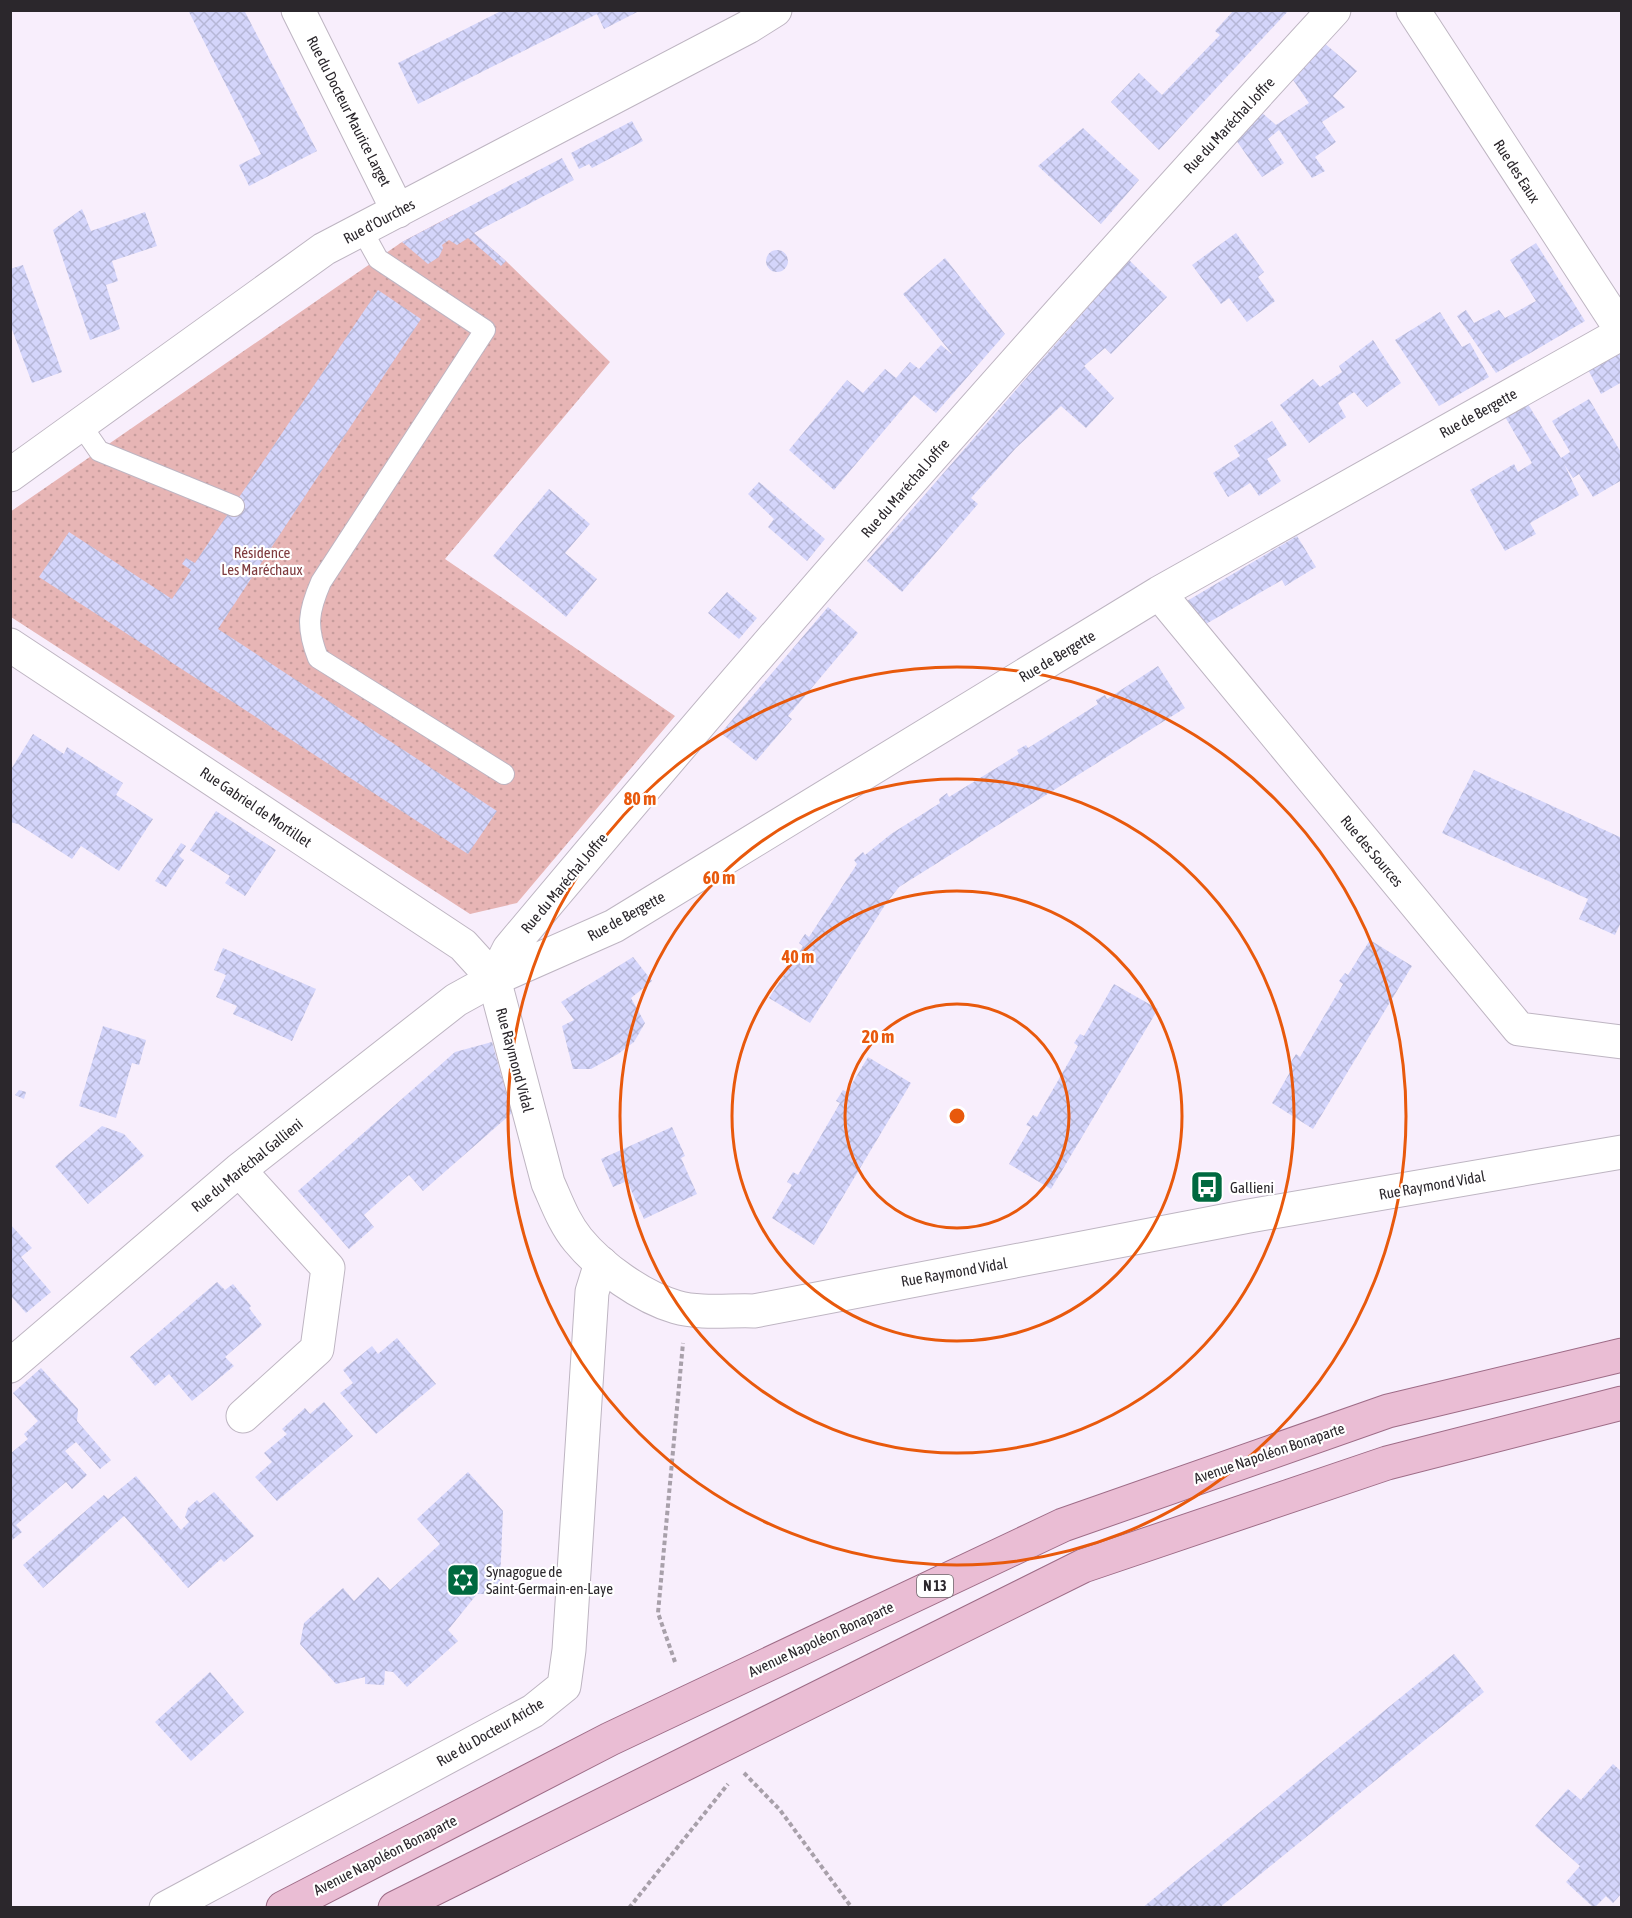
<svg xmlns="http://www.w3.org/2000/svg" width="1632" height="1918" viewBox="0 0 1632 1918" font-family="'Asap Condensed',sans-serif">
	<defs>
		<pattern id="grass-dots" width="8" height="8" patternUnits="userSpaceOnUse" patternTransform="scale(1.5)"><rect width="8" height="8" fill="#e7b5b5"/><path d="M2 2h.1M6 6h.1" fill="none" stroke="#c69c9c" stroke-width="1.8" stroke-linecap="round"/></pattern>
		<pattern id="building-cross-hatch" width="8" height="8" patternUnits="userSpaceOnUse" patternTransform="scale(1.5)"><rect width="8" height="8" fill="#d4d5fb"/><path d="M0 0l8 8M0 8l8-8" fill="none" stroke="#b6b7d7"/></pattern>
	</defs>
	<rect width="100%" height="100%" fill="#f8eefc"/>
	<path fill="url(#grass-dots)" d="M453 215 506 261 610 362 445 559 675 716 517 903 470 914 11 617 10 512 402 242Z"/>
	<path fill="url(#building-cross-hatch)" d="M188 10H244L317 151 249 186 239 165 261 154Z
		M503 10H641L604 29 597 14 418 104 398 63Z
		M1234 10H1289L1159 150 1111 102 1139 73 1162 95 1220 35 1215 31Z
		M1323 42 1357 71 1333 96 1345 107 1322 122 1336 142 1315 157 1325 171 1312 178 1279 130 1268 139 1284 163 1262 177 1236 140 1261 112 1276 125 1309 103 1291 77Z
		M632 121 643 141 592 168 589 164 579 169 571 153Z
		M1083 128 1139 180 1101 224 1038 166Z
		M562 158 574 180 474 233 506 261 501 266 468 238 457 245 449 240 442 245 443 248 439 257 428 264 402 242Z
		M82 209 91 231 145 212 157 246 112 261 118 281 106 285 120 329 90 340 53 230Z
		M1236 233 1264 272 1258 277 1275 301 1247 322 1229 298 1221 304 1192 265Z
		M1536 243 1585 321 1496 373 1457 316 1466 310 1474 323 1499 310 1505 318 1536 301 1510 260Z
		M766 261a11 11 0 1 1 22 0a11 11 0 1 1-22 0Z
		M945 258 1005 334 936 413 914 395 834 490 789 450 847 380 863 393 885 369 896 378 910 362 919 369 941 345 953 355 903 294Z
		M1129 260 1167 297 1111 354 1105 348 1084 366 1114 398 1086 428 1061 406 1016 448 971 498 978 504 902 592 867 561Z
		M23 265 62 372 32 383 10 324V269Z
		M378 290 421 319 218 629 497 811 468 854 39 577 69 532 172 599 191 570 182 564 186 558 195 563Z
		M1440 312 1462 347 1470 343 1489 377 1439 406 1395 340Z
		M1373 340 1401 383 1367 407 1354 392 1338 403 1346 417 1309 443 1280 405 1313 379 1320 387 1342 372 1339 366Z
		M1622 345V382L1601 394 1586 366Z
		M1589 399 1622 454V480L1593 497 1579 474 1573 478 1564 464 1579 495 1530 523 1536 534 1505 551 1470 490 1514 464 1518 472 1532 463 1504 415 1526 401 1561 458 1570 452 1552 421Z
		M1272 421 1287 445 1267 459 1281 481 1259 496 1250 483 1228 497 1213 473 1240 456 1234 446Z
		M759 482 825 539 807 561 768 527 774 519 748 494Z
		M549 489 590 524 565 553 597 579 566 617 493 556Z
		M1297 536 1316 567 1285 586 1282 580 1206 624 1187 601Z
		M727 592 757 618 739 639 708 613Z
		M828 607 858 633 788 716 792 719 756 761 721 733Z
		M1158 666 1185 708 899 887 885 905 810 1023 769 998 803 946 799 943 805 934 809 937 857 864 854 860 863 852 865 855 891 834 940 803 939 799 947 793 949 797 1019 754 1017 750 1026 745 1028 748 1098 704 1096 700 1105 695 1107 699Z
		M33 734 64 754 67 747 123 783 116 795 153 819 119 871 81 846 72 859 18 824 10 822V771Z
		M1474 770 1622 838V920L1615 935 1579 919 1588 899 1442 833Z
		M216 811 276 850 245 896 225 883 230 876 190 850Z
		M181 843 186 846 179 856 184 860 166 887 155 881Z
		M1370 940 1412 966 1313 1129 1272 1103 1293 1067 1289 1065 1296 1054 1300 1057 1343 984 1339 981 1345 973 1348 975Z
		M223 948 316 989 292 1041 233 1014 237 1006 216 997 226 975 214 970Z
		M633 957 652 981 631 998 645 1023 634 1042 618 1054 591 1069H573L562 1026 574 1020 561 1002Z
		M1114 984 1158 1009 1051 1189 1009 1164 1031 1127 1026 1125 1033 1115 1037 1117 1078 1046 1074 1043 1080 1034 1084 1036Z
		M103 1026 146 1040 139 1065 132 1063 116 1118 79 1106Z
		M492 1042 512 1113 423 1191 409 1175 364 1215 374 1227 349 1249 298 1191 455 1052Z
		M868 1057 911 1083 814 1245 772 1218 792 1185 787 1182 793 1172 798 1175 840 1103 836 1101 843 1090 847 1092Z
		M19 1090 26 1092 24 1099 15 1095Z
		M102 1126 124 1134 144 1156 88 1204 55 1166Z
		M672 1127 685 1156 681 1158 697 1194 644 1219 627 1181 613 1187 601 1159Z
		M10 1224 32 1248 21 1257 51 1292 26 1313 10 1295Z
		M217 1282 225 1290 233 1284 251 1306 249 1308 262 1325 225 1357 234 1366 192 1401 169 1374 155 1386 130 1357Z
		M397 1338 436 1384 376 1434 340 1393 353 1383 343 1370 372 1346 378 1354Z
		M41 1368 78 1409 77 1421 111 1460 100 1469 76 1442 65 1451 87 1475 72 1489 66 1482 16 1525 22 1532 10 1542V1454L28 1439 24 1434 38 1421 13 1393Z
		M324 1402 353 1436 277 1501 255 1477 272 1462 264 1453 287 1434 282 1429 305 1408 310 1414Z
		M468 1472 503 1511 500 1582 487 1594H477L448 1630 458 1641 407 1687 393 1672 385 1671 384 1685 365 1684V1677L336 1684 300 1644 304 1623 343 1588 354 1601 378 1577 390 1590 440 1544 417 1519Z
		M136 1476 181 1530 189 1522 185 1517 188 1508 197 1500 200 1503 214 1492 254 1536 224 1562 221 1559 188 1588 124 1516 43 1588 23 1565 104 1495 108 1499Z
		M1454 1654 1484 1692 1219 1908H1142Z
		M210 1672 244 1712 191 1761 155 1722Z
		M1613 1764 1622 1772V1893L1613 1903 1606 1896 1594 1908 1566 1882 1580 1866 1535 1826 1568 1789 1581 1800Z"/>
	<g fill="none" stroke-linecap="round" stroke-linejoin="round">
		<defs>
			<path id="lane" d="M362 230 378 259 485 330 321 582C308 612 306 627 318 658L504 774
				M81 425 99 451 234 506"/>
			<path id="street" d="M298 10 398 211
				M1413 10 1622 331
				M10 475 324 249 748 27 775 10
				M1159 593 1519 1029 1622 1042
				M494 979 509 949C776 629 1052 317 1334 10
				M239 1170 328 1268 317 1349 243 1416
				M10 1366 239 1170 456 1000 494 979 614 926 1159 593 1622 333
				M166 1908 533 1711 564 1686 569 1650 592 1292 601 1263"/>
			<path id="secondary" d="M10 645 463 945 494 979 548 1183C557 1203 564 1223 578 1240 601 1268 642 1297 676 1307 700 1314 730 1310 754 1311L1249 1216 1622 1152"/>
			<path id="primary" d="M283 1908 610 1739 1063 1525 1388 1411 1622 1355
				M395 1908 1083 1566 1387 1463 1622 1403"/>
		</defs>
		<use href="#lane" stroke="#beb5c2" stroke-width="22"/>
		<use href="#street" stroke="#beb5c2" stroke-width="35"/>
		<use href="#secondary" stroke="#beb5c2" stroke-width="35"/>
		<use href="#primary" stroke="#9e6c87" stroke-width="35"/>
		<path stroke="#a8a0aa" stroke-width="4" stroke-dasharray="4.5 3" stroke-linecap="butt" d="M675 1662 658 1613 683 1343
			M744 1773 780 1810 852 1908
			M629 1908 728 1784"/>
		<use href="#lane" stroke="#fff" stroke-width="20"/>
		<use href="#street" stroke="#fff" stroke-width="33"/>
		<use href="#secondary" stroke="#fff" stroke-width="33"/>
		<use href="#primary" stroke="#eabdd4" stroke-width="33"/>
	</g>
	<g fill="none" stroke="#e8590c" stroke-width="3">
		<circle cx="957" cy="1116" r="112"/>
		<circle cx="957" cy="1116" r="225"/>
		<circle cx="957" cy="1116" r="337"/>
		<circle cx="957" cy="1116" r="449"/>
	</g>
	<defs>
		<symbol id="bus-square" viewBox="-11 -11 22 22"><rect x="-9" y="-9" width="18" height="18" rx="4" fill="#00693f" stroke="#fff"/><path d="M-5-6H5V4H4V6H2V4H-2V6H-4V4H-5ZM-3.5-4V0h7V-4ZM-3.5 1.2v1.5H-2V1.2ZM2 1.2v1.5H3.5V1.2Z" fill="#fff"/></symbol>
		<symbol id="synagogue-square" viewBox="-11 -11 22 22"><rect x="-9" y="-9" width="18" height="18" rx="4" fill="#00693f" stroke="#fff"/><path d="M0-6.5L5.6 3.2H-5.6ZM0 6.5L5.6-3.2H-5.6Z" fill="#fff"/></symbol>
	</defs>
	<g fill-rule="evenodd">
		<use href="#bus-square" x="1188" y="1168" width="38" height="38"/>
		<use href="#synagogue-square" x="444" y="1561" width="38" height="38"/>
	</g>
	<g text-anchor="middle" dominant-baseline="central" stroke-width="4.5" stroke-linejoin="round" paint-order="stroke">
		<rect fill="#fff" stroke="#6b686b" stroke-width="1.5" x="917" y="1575" width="36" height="22" rx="4.5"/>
		<g font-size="14" font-weight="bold" fill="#2b272c">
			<text x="935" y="1586">N 13</text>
		</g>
		<g font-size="15" fill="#2b272c" stroke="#fff">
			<text transform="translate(349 111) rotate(63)">Rue du Docteur Maurice Larget</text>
			<text transform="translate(1229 125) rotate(-47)">Rue du Maréchal Joffre</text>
			<text transform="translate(1517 171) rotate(57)">Rue des Eaux</text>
			<text transform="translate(379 221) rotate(-28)">Rue d'Ourches</text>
			<text transform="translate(1478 413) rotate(-29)">Rue de Bergette</text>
			<text transform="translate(905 488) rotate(-49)">Rue du Maréchal Joffre</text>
			<text transform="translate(1057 656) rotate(-31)">Rue de Bergette</text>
			<text transform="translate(256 807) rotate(34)">Rue Gabriel de Mortillet</text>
			<text transform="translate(1372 851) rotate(50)">Rue des Sources</text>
			<text transform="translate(564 883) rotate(-50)">Rue du Maréchal Joffre</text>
			<text transform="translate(626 916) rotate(-29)">Rue de Bergette</text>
			<text transform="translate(515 1060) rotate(75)">Rue Raymond Vidal</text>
			<text transform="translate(247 1165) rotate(-39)">Rue du Maréchal Gallieni</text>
			<text transform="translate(1432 1185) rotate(-10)">Rue Raymond Vidal</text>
			<text transform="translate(954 1272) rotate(-10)">Rue Raymond Vidal</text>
			<text transform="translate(1269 1453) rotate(-19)">Avenue Napoléon Bonaparte</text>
			<text transform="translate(821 1639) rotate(-25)">Avenue Napoléon Bonaparte</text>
			<text transform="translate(490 1732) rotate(-30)">Rue du Docteur Ariche</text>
			<text transform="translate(385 1855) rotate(-27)">Avenue Napoléon Bonaparte</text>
		</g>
		<g font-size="15" fill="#7f3b3e" stroke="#fff">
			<text x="262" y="552">Résidence<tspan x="262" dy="17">Les Maréchaux</tspan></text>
		</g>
		<g font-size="15" fill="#2b272c" stroke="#fff" text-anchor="start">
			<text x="1230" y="1187">Gallieni</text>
			<text x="486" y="1571">Synagogue de<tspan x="486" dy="17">Saint-Germain-en-Laye</tspan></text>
		</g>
	</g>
	<circle cx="957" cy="1116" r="9" fill="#e8590c" stroke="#fff" stroke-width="3"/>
	<g font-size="18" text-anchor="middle" font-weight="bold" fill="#e8590c" stroke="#fff" stroke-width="4.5" stroke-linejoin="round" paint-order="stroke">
		<text x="640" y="805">80 m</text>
		<text x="719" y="884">60 m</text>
		<text x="798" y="963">40 m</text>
		<text x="878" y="1043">20 m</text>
	</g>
	<rect width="1632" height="1918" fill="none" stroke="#2b272c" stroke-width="24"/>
</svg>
